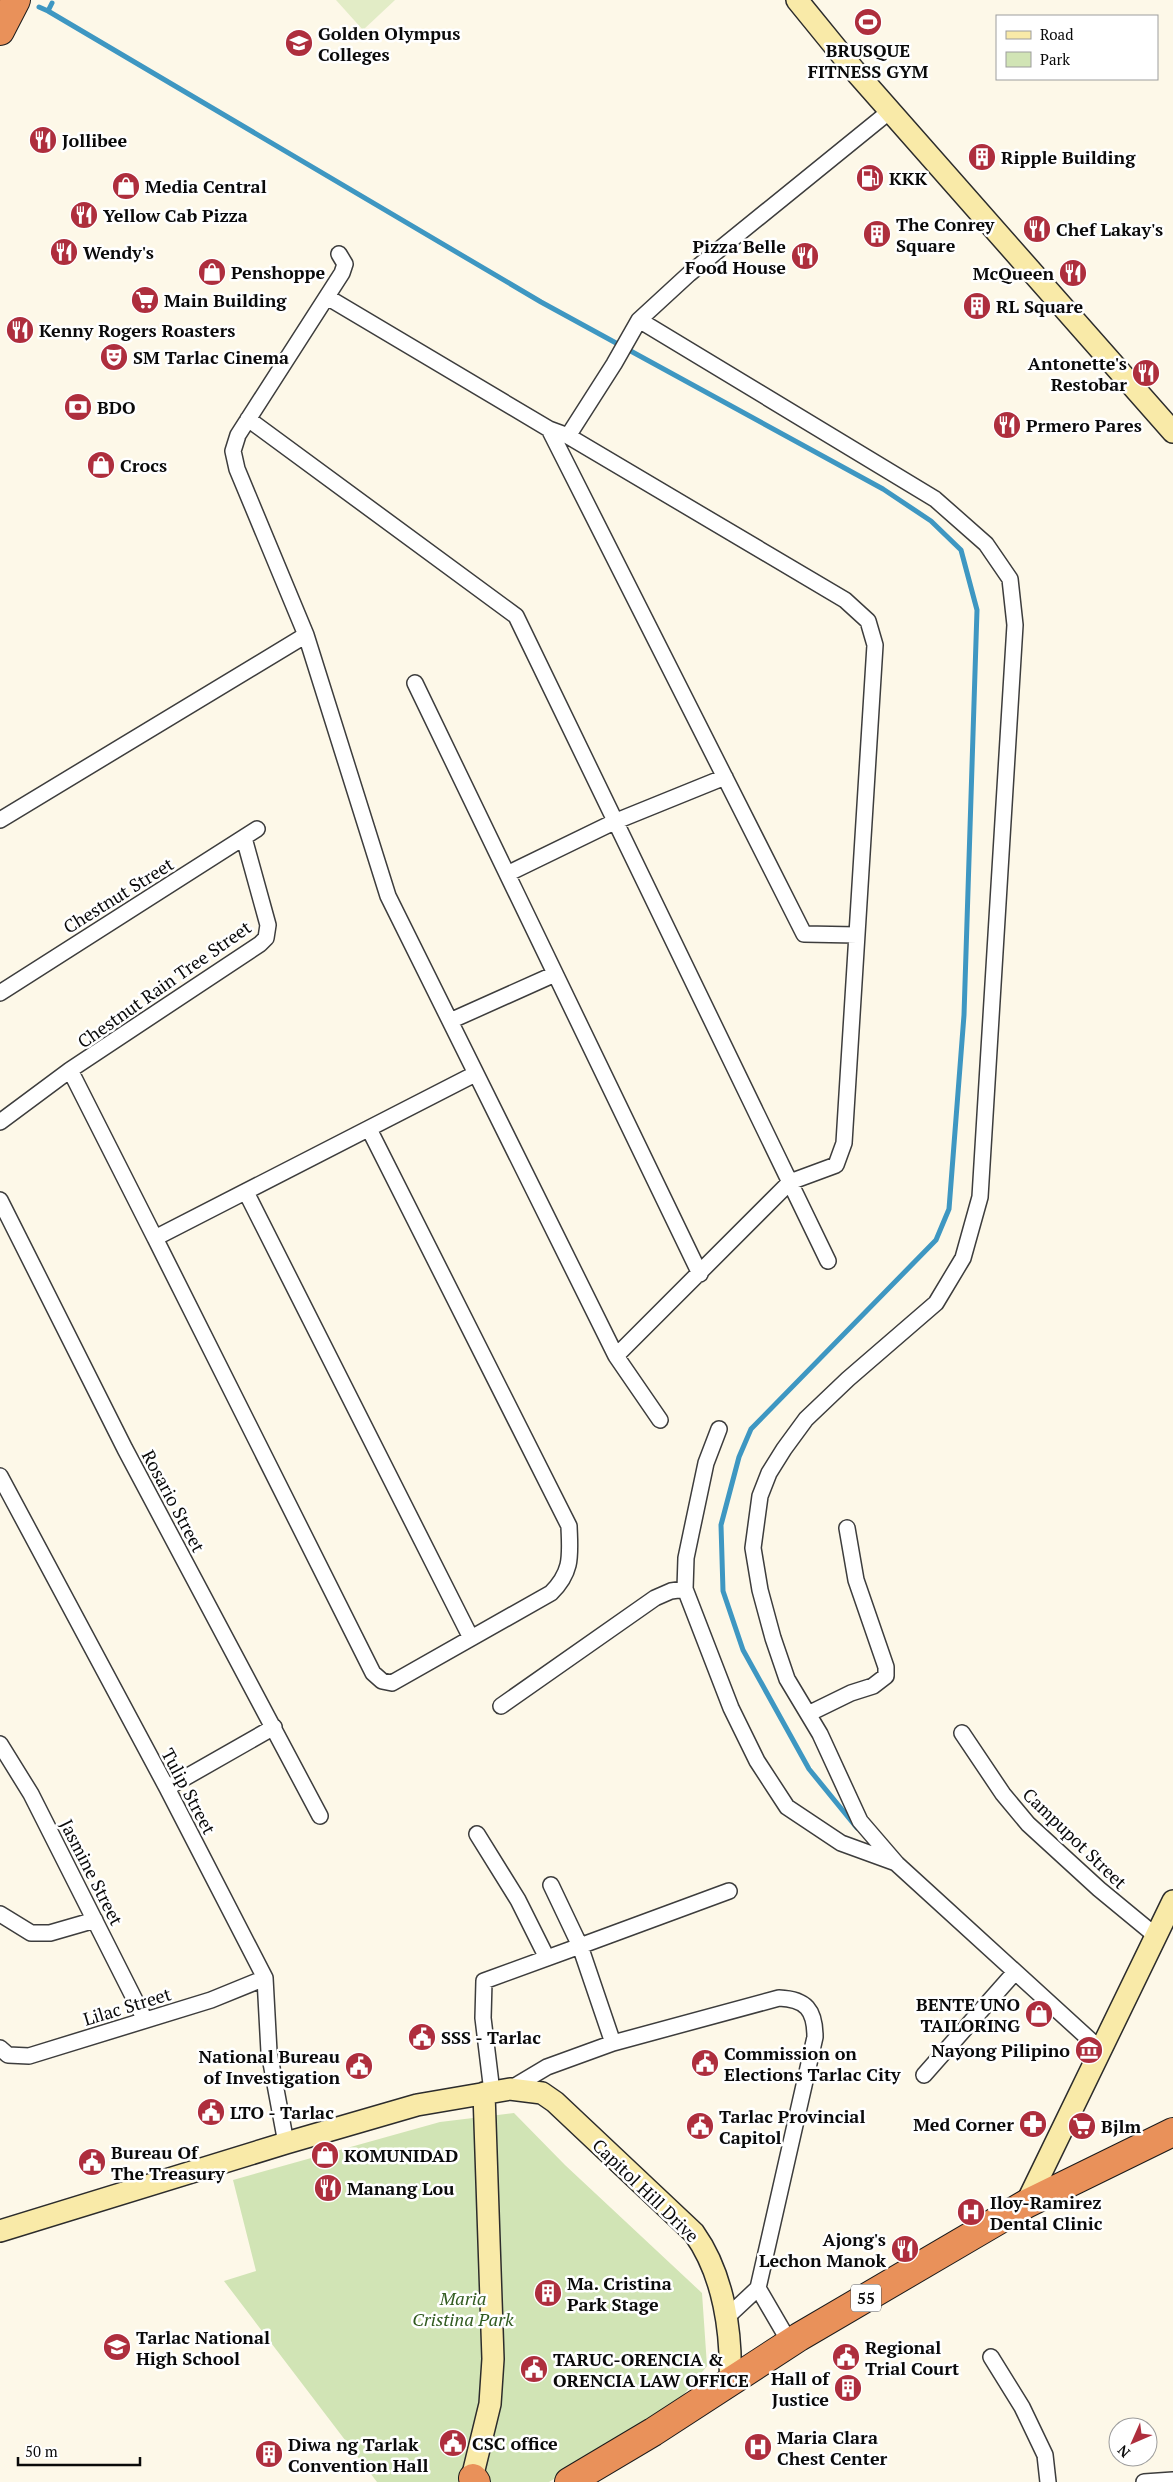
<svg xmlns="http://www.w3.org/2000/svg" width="1173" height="2482" viewBox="0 0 1173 2482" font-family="'PT Serif',serif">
	<rect width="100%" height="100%" fill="#fdf8e8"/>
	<path fill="#d1e4b5" d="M514 2113 565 2165 702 2293 707 2366 677 2403 549 2482H377L224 2281 256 2271 233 2180 440 2122Z"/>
	<path fill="#e2ecc6" d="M336 0H395L363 30Z"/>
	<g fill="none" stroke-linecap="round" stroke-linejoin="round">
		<path stroke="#3e97c2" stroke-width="5" d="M39 7 48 11 541 302 883 489 931 521 961 550 977 610 964 1015 949 1209 936 1240 751 1429 739 1457 721 1525 723 1591 743 1650 809 1769 857 1828
			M48 11 52 3"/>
		<defs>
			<path id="street" d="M639 320 935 499 986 544 1010 579 1015 625 980 1197 963 1258 936 1303 848 1379 806 1419 784 1449 769 1473 760 1496 753 1548 760 1590 773 1638 787 1679 820 1734 860 1821 897 1864 1101 2050
				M248 419 516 616 828 1261
				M549 429 804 934 857 935
				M568 436 614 364 639 320 689 274 890 111
				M306 635 388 896 616 1356 790 1182 836 1165 844 1143 875 645 868 621 845 600 568 436 549 429 327 297
				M415 683 700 1274
				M0 820 306 635 237 469 233 451 238 435 342 273 345 264 339 254
				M507 874 614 822 725 777
				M0 993 257 829
				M450 1021 555 974
				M70 1070 155 1238 475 1074
				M0 1122 70 1070 260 944 266 938 268 925 244 838
				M246 1192 471 1638
				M0 1200 125 1449 320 1816
				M155 1238 373 1673 382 1681 392 1683 551 1593C573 1571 570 1555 569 1526L369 1129
				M616 1356 660 1420
				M719 1429 706 1463 691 1534 686 1558 685 1589 731 1708 757 1761 787 1807 841 1843 896 1863
				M0 1476 167 1788 265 1978 269 2052 286 2143
				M501 1706 655 1598 671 1591 685 1589
				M808 1714 851 1693 873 1686 886 1676V1667L856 1580 847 1528
				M962 1733 1003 1794 1028 1824 1099 1889 1156 1936
				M0 1744 31 1794 145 2020
				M167 1788 274 1727
				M477 1834 518 1900 547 1958
				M0 1914 31 1933H50L95 1920
				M613 2043 580 1946 729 1891
				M0 2048 8 2055 29 2056 211 2000 265 1978
				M924 2075 1015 1972
				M510 2089 547 2067 613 2043 779 1998C806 1999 815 2010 815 2037L758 2288 790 2343
				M492 2092 483 2018 484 1981 580 1946 551 1885
				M726 2318 758 2288
				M991 2357 1022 2407 1045 2455 1048 2482
				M1144 2482 1173 2480"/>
			<path id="secondary" d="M797 0 854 70 1173 432
				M1026 2204 1173 1901
				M0 2231 286 2143 417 2105 510 2089 542 2093 555 2102 694 2233C724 2275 732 2333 730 2383
				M471 2482 490 2404 493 2359 484 2093"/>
			<path id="highway" d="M0 31 16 0
				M473 2478 476 2482
				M569 2482 653 2432 799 2337 1026 2204 1173 2132"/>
		</defs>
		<use href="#street" stroke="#3d3d3d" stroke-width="18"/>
		<use href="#secondary" stroke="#2c2c2c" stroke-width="24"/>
		<use href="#highway" stroke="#1b1b1b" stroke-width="30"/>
		<use href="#street" stroke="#fff" stroke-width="15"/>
		<use href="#secondary" stroke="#f9eaa8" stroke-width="21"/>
		<use href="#highway" stroke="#e9915a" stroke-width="28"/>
	</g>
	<defs>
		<symbol id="stadium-disc" viewBox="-11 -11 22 22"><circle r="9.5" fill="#ae2e3d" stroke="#fff"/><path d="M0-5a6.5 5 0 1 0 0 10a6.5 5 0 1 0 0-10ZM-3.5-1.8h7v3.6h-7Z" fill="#fff"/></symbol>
		<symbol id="university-disc" viewBox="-11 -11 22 22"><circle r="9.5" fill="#ae2e3d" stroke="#fff"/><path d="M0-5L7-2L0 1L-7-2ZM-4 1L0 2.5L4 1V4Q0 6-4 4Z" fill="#fff"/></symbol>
		<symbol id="restaurant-disc" viewBox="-11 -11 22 22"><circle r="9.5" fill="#ae2e3d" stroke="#fff"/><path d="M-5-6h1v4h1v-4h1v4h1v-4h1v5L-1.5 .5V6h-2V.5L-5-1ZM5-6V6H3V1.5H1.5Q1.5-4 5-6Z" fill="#fff"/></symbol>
		<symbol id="building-disc" viewBox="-11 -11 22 22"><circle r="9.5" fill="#ae2e3d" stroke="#fff"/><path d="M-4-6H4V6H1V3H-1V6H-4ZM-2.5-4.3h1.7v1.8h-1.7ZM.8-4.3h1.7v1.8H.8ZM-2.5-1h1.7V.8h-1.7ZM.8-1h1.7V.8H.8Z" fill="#fff"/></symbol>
		<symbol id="fuel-disc" viewBox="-11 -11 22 22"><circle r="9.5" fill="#ae2e3d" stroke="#fff"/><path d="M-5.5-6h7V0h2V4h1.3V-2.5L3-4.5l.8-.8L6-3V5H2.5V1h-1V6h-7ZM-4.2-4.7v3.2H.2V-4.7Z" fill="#fff"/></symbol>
		<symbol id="shop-disc" viewBox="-11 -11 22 22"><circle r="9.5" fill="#ae2e3d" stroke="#fff"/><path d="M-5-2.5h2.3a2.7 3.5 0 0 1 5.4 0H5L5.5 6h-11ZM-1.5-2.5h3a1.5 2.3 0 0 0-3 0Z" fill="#fff"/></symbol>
		<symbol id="supermarket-disc" viewBox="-11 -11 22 22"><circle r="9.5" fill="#ae2e3d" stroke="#fff"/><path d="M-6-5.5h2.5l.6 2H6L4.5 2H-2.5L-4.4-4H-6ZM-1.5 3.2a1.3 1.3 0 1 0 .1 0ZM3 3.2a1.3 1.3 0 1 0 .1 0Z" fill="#fff"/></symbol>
		<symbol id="theatre-disc" viewBox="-11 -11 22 22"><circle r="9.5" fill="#ae2e3d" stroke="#fff"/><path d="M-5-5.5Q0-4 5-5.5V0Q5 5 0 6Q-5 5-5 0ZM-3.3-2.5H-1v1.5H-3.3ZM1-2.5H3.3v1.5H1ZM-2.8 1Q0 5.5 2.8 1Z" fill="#fff"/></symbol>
		<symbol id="bank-disc" viewBox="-11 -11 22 22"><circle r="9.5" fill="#ae2e3d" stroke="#fff"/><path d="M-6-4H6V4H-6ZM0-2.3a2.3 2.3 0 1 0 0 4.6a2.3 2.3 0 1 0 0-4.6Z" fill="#fff"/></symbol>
		<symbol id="civic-disc" viewBox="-11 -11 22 22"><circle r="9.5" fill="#ae2e3d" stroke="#fff"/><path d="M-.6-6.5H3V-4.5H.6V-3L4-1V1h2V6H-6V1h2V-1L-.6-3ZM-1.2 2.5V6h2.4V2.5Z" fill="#fff"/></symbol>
		<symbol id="museum-disc" viewBox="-11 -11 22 22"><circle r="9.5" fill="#ae2e3d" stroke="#fff"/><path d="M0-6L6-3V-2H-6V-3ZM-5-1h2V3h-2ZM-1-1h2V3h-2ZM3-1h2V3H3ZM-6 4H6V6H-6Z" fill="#fff"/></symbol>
		<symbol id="pharmacy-disc" viewBox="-11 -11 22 22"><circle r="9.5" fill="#ae2e3d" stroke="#fff"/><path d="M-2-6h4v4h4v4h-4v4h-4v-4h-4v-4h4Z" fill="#fff"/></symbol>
		<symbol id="hospital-disc" viewBox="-11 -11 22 22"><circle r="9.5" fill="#ae2e3d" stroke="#fff"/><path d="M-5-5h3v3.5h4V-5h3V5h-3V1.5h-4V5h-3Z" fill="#fff"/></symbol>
		<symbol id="school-disc" viewBox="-11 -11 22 22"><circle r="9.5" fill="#ae2e3d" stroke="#fff"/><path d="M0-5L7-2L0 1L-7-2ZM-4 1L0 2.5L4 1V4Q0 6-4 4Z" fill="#fff"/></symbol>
	</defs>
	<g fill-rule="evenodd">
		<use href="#stadium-disc" x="852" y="6" width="32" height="32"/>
		<use href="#university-disc" x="283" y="27" width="32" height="32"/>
		<use href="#restaurant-disc" x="27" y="124" width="32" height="32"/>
		<use href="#building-disc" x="966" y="141" width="32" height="32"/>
		<use href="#fuel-disc" x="854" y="162" width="32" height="32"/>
		<use href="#shop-disc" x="110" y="170" width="32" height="32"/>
		<use href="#restaurant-disc" x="68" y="199" width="32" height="32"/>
		<use href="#restaurant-disc" x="1021" y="213" width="32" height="32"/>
		<use href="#building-disc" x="861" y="218" width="32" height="32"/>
		<use href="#restaurant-disc" x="48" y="236" width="32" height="32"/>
		<use href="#restaurant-disc" x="789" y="240" width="32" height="32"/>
		<use href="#shop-disc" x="196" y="256" width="32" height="32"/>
		<use href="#restaurant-disc" x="1057" y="257" width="32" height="32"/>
		<use href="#supermarket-disc" x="129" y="284" width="32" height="32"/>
		<use href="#building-disc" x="961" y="290" width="32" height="32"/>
		<use href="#restaurant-disc" x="4" y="314" width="32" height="32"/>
		<use href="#theatre-disc" x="98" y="341" width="32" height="32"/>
		<use href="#restaurant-disc" x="1130" y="357" width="32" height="32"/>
		<use href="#bank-disc" x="62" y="391" width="32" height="32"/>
		<use href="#restaurant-disc" x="991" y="409" width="32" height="32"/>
		<use href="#shop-disc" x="85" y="449" width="32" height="32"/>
		<use href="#shop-disc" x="1023" y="1998" width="32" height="32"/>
		<use href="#civic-disc" x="406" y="2021" width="32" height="32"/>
		<use href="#museum-disc" x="1073" y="2034" width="32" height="32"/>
		<use href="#civic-disc" x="689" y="2047" width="32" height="32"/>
		<use href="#civic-disc" x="343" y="2050" width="32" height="32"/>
		<use href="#civic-disc" x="195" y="2096" width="32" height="32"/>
		<use href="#pharmacy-disc" x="1017" y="2108" width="32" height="32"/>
		<use href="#civic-disc" x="684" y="2110" width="32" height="32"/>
		<use href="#supermarket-disc" x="1066" y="2110" width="32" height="32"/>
		<use href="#shop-disc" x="309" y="2139" width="32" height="32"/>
		<use href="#civic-disc" x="76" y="2146" width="32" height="32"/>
		<use href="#restaurant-disc" x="312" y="2172" width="32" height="32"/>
		<use href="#hospital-disc" x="955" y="2196" width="32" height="32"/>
		<use href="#restaurant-disc" x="889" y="2233" width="32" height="32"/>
		<use href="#building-disc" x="532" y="2277" width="32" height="32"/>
		<use href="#school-disc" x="101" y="2331" width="32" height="32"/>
		<use href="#civic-disc" x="830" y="2341" width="32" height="32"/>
		<use href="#civic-disc" x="518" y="2353" width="32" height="32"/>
		<use href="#building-disc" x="832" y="2372" width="32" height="32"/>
		<use href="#civic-disc" x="437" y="2427" width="32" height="32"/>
		<use href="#hospital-disc" x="742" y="2431" width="32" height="32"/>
		<use href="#building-disc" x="253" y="2438" width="32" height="32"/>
	</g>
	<g text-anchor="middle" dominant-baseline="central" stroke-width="5" stroke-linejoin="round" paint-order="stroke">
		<rect fill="#fff" stroke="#545454" stroke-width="1" x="851" y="2284.5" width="30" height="27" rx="4"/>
		<g font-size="16" font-weight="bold" fill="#0a0a0a">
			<text x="866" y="2298">55</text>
		</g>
		<g font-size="18" font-weight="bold" fill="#0a0a0a" stroke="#fff" text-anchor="start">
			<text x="318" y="33">Golden Olympus<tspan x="318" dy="21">Colleges</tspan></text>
			<text x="868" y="50" text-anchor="middle">BRUSQUE<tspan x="868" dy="21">FITNESS GYM</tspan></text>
			<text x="62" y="140">Jollibee</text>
			<text x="1001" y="157">Ripple Building</text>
			<text x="889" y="178">KKK</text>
			<text x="145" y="186">Media Central</text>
			<text x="103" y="215">Yellow Cab Pizza</text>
			<text x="896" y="224">The Conrey<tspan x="896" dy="21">Square</tspan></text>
			<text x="1056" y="229">Chef Lakay's</text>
			<text x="786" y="246" text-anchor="end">Pizza Belle<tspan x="786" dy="21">Food House</tspan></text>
			<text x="83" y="252">Wendy's</text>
			<text x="231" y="272">Penshoppe</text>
			<text x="1054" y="273" text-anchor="end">McQueen</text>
			<text x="164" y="300">Main Building</text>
			<text x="996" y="306">RL Square</text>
			<text x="39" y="330">Kenny Rogers Roasters</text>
			<text x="133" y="357">SM Tarlac Cinema</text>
			<text x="1127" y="363" text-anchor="end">Antonette's<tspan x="1127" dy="21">Restobar</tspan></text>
			<text x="97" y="407">BDO</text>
			<text x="1026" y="425">Prmero Pares</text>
			<text x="120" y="465">Crocs</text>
			<text x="1020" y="2004" text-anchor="end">BENTE UNO<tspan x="1020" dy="21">TAILORING</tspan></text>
			<text x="441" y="2037">SSS - Tarlac</text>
			<text x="1070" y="2050" text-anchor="end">Nayong Pilipino</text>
			<text x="724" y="2053">Commission on<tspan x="724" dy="21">Elections Tarlac City</tspan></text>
			<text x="340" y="2056" text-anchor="end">National Bureau<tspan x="340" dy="21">of Investigation</tspan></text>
			<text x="230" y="2112">LTO - Tarlac</text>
			<text x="719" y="2116">Tarlac Provincial<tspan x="719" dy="21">Capitol</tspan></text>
			<text x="1014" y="2124" text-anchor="end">Med Corner</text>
			<text x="1101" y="2126">Bjlm</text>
			<text x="111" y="2152">Bureau Of<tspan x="111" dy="21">The Treasury</tspan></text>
			<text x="344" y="2155">KOMUNIDAD</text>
			<text x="347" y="2188">Manang Lou</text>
			<text x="990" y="2202">Iloy-Ramirez<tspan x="990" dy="21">Dental Clinic</tspan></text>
			<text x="886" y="2239" text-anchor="end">Ajong's<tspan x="886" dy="21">Lechon Manok</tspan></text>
			<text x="567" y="2283">Ma. Cristina<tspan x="567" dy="21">Park Stage</tspan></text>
			<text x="136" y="2337">Tarlac National<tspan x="136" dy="21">High School</tspan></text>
			<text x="865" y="2347">Regional<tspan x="865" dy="21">Trial Court</tspan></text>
			<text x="553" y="2359">TARUC-ORENCIA &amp;<tspan x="553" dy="21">ORENCIA LAW OFFICE</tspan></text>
			<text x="829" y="2378" text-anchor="end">Hall of<tspan x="829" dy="21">Justice</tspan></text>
			<text x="777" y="2437">Maria Clara<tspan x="777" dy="21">Chest Center</tspan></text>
			<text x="472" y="2443">CSC office</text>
			<text x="288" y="2444">Diwa ng Tarlak<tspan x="288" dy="21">Convention Hall</tspan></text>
		</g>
		<g font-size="18" fill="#0a0a0a" stroke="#fff">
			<text transform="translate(118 895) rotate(-32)">Chestnut Street</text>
			<text transform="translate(164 984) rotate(-35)">Chestnut Rain Tree Street</text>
			<text transform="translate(174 1501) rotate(62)">Rosario Street</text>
			<text transform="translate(189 1791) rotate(62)">Tulip Street</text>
			<text transform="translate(1075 1838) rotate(44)">Campupot Street</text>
			<text transform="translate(92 1872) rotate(63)">Jasmine Street</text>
			<text transform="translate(127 2006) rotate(-17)">Lilac Street</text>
			<text transform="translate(646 2190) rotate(44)">Capitol Hill Drive</text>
		</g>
		<g font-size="18" font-style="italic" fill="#315b20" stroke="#fff">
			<text x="463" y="2298">Maria<tspan x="463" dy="21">Cristina Park</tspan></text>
		</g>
	</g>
	<rect x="996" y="15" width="162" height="65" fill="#ffffff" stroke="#9d9d9d"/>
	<rect x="1006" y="31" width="25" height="8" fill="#f9eaa8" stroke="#9d9d9d"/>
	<text x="1040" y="40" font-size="15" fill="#0a0a0a">Road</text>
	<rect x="1006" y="52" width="25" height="15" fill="#d1e4b5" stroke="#9d9d9d"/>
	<text x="1040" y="65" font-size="15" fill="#0a0a0a">Park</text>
	<g transform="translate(1133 2442) rotate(225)"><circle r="24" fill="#ffffff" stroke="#9d9d9d"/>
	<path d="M0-4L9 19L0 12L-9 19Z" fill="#ae2e3d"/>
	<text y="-8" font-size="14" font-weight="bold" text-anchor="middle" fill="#0a0a0a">N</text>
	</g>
	<path d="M18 2457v8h122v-8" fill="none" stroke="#0a0a0a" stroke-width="2.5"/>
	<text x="25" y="2457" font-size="15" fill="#0a0a0a" stroke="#ffffff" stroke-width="4" paint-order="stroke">50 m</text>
</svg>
